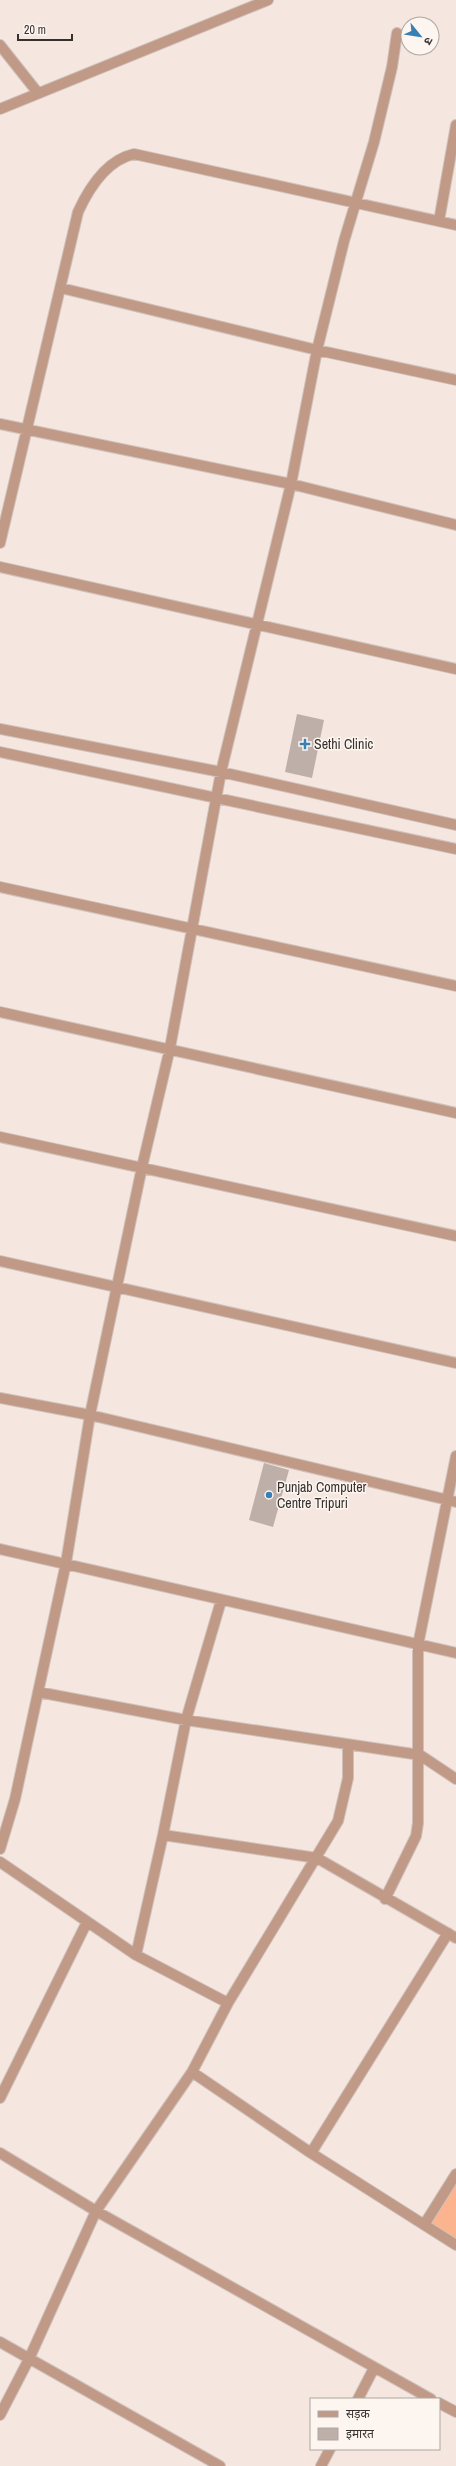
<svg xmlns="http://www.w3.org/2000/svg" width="456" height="2466" viewBox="0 0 456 2466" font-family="'Archivo Narrow','Noto Sans Devanagari',sans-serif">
	<rect width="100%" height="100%" fill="#f5e6df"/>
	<path fill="#fcb48f" d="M456 2174V2245L424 2225Z"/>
	<path fill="#beb0a9" d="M297 714 324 720 312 778 285 772Z
		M264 1463 289 1470 273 1527 249 1520Z"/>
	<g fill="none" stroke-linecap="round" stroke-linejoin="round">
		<defs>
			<path id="minor" d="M0 45 38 93
				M0 109 268 0
				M439 221 456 125
				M61 288 317 350 456 380
				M0 424 291 484 456 525
				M0 543 78 212C89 188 107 160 134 154L456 225
				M0 567 456 669
				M0 729 221 772 456 825
				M0 752 456 849
				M0 887 456 986
				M0 1012 456 1113
				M0 1137 456 1236
				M0 1261 456 1363
				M0 1398 90 1415 456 1502
				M0 1549 456 1653
				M38 1692 186 1720 420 1755 456 1779
				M163 1835 317 1858 456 1938
				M0 1849 15 1799 66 1563 90 1415 142 1167 170 1048 221 772 291 484 317 350 344 241 374 142 392 67 397 33
				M0 1862 136 1955 228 2003
				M385 1899 416 1836 418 1823V1645L456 1456
				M136 1955 163 1835 186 1720 221 1601
				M192 2072 311 2153 456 2245
				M0 2098 87 1922
				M0 2153 96 2211 431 2399
				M311 2153 448 1933
				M424 2225 456 2174
				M0 2342 220 2466
				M358 2399 374 2368
				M439 2403 456 2412
				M0 2415 29 2359 96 2211 192 2072 228 2003 338 1821 348 1778V1745
				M321 2466 330 2449"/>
		</defs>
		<use href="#minor" stroke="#cfc2bc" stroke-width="12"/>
		<use href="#minor" stroke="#c09a87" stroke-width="10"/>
	</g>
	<g fill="#377fb4" stroke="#fdf5f0" stroke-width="1.5">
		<path d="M303 738h4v4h4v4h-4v4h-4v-4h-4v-4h4z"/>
		<circle cx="269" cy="1495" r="4"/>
	</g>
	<g text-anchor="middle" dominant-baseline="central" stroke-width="3" stroke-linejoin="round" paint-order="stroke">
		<g font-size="14" fill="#36312e" stroke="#fdf5f0" text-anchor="start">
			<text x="314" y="744">Sethi Clinic</text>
			<text x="277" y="1487">Punjab Computer<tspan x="277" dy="16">Centre Tripuri</tspan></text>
		</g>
	</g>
	<rect x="310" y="2398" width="130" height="52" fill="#fdf5f0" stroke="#ada7a2"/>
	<rect x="318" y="2411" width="20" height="6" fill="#c09a87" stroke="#ada7a2"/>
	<text x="346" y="2418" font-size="12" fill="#36312e">सड़क</text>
	<rect x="318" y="2428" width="20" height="12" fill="#beb0a9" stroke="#ada7a2"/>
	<text x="346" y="2438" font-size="12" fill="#36312e">इमारत</text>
	<g transform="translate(420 36) rotate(120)"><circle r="19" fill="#fdf5f0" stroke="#ada7a2"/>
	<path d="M0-3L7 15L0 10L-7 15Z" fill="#377fb4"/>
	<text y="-6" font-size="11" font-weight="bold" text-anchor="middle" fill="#36312e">उ</text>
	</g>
	<path d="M18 34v6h54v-6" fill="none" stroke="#36312e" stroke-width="2"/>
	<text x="24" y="34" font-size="12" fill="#36312e" stroke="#fdf5f0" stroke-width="3" paint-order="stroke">20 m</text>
</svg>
